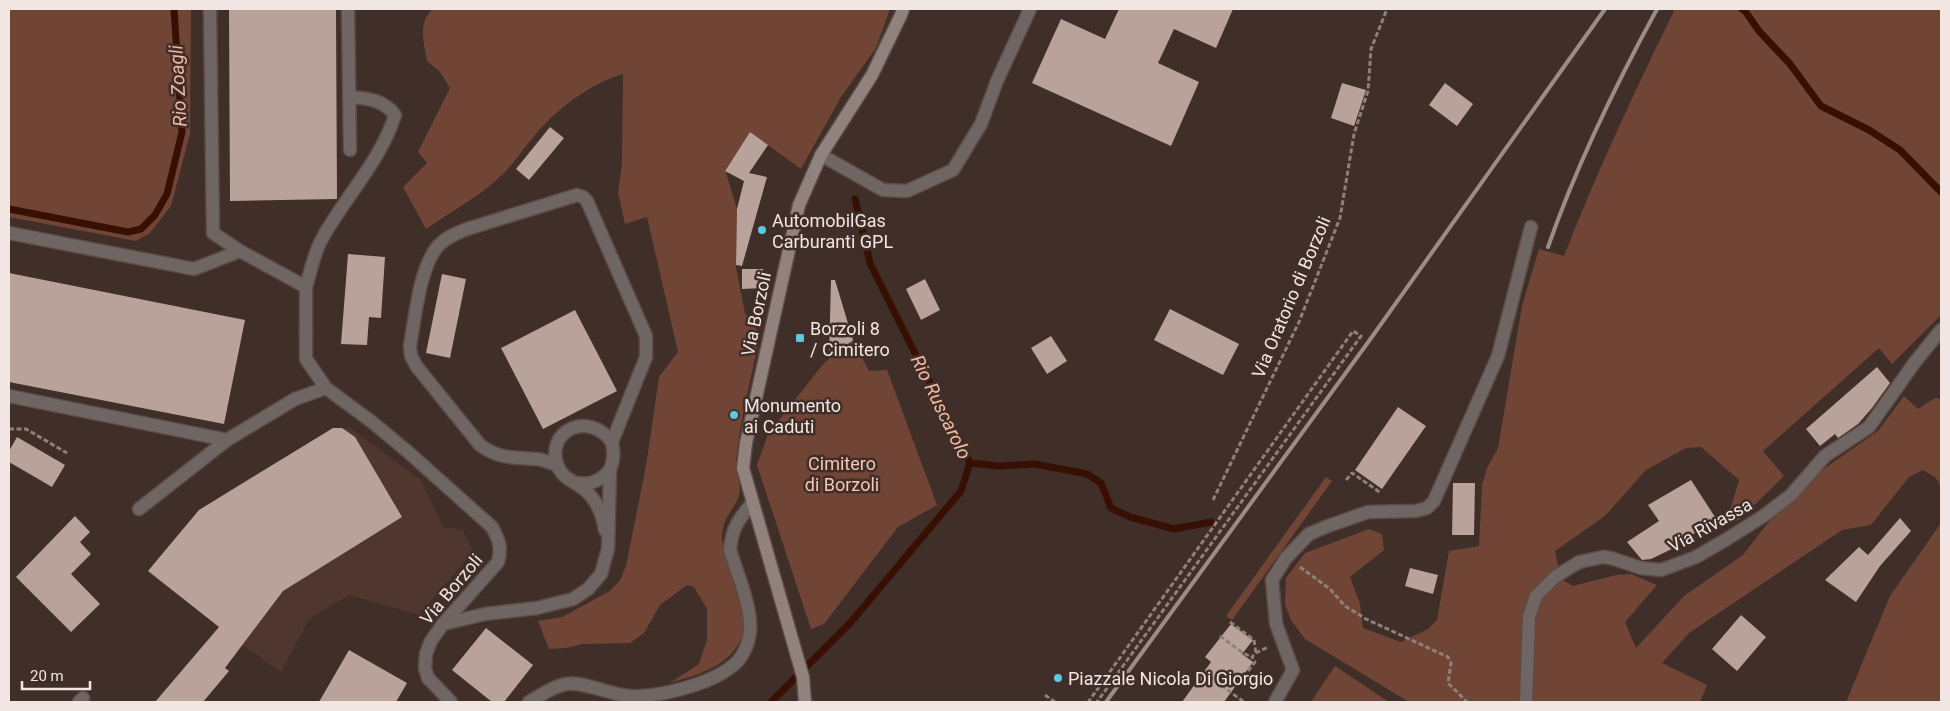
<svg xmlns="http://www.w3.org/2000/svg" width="1950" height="711" viewBox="0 0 1950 711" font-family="Roboto,sans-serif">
	<rect width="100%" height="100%" fill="#402e28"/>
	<path fill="#4f372f" d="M333 428H350L421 480 443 527 463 530 473 552 419 615 349 595 309 619 281 672 242 645 148 571 199 510Z"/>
	<path fill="#704536" d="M9 9H191L190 134 171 206 150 233 136 241 9 217Z
		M433 9H890L876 48 841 97 801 169 750 132 725 170 737 209 736 268 745 313 760 334C752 376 740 418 736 461 735 471 742 485 739 495 735 510 723 515 722 536 722 566 752 614 741 639 729 667 696 675 670 683L699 664 707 640V609L694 587 687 585 660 605 644 633 630 643 582 644 566 648 549 649 538 621 562 617 610 591 620 580 626 566 646 466 659 377 678 352 647 217 625 224 618 193 622 163 623 74C597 81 565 103 546 123 530 138 519 158 504 173 482 195 452 211 426 229L403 187 427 163 418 152 450 88 440 72 427 61C424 43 417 23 433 9Z
		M1675 9H1941V315L1892 364 1879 348 1763 451 1784 476 1739 520 1724 523 1730 510 1739 480 1701 447 1686 448 1646 470 1605 516 1555 551 1561 579 1573 586 1616 575 1631 574 1657 585 1625 622 1636 648 1684 596 1743 555 1767 524 1818 473 1878 431 1904 396 1918 409 1935 398 1941 399V487L1936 478 1923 470 1909 477 1871 525 1842 530 1689 633 1662 663 1707 685 1700 702H1409L1305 639 1291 620 1285 604 1286 578 1305 553 1369 529 1382 534 1384 550 1350 577 1360 604 1363 628 1401 642 1428 629 1437 620 1449 551 1479 546 1482 485 1487 468 1498 448 1522 306 1539 249 1564 256C1597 172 1635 90 1675 9Z
		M853 340 869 371 887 370 937 505 898 527 824 624 811 629 757 465 768 434 824 363Z
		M1326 477 1332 481 1232 620 1226 616Z
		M1941 523V702H1846L1890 596Z
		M1335 666 1389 702H1311Z"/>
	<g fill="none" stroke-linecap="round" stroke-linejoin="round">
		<path stroke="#371003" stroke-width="7" d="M1742 9 1745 11 1759 31 1790 64 1821 106 1869 130 1900 150 1941 192
			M9 209 128 232 141 229 155 215 167 194 182 132 174 9
			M970 463 999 466 1035 464 1087 474 1101 483 1111 508 1130 517 1174 529 1211 522
			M771 702 851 622 961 491 970 463 870 263 855 199"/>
	</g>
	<path fill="#b9a29a" d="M229 9H336L337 199 230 201Z
		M1119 9H1233L1216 48 1174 29 1158 63 1199 82 1171 146 1032 83 1061 19 1105 39Z
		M1342 83 1366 90 1354 126 1331 118Z
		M1445 83 1473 104 1457 126 1429 105Z
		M550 127 564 138 529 180 516 169Z
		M750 132 768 145 749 173 767 177 742 266 736 265 737 209 744 181 725 171Z
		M348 254 385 257 381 318 369 317 367 345 341 344Z
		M742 269H763V288L742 289Z
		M9 273 245 320 224 424 9 382Z
		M442 274 466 279 450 358 426 353Z
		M925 279 940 310 921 320 906 289Z
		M831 280H835L853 340 829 359Z
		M1170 309 1239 344 1223 375 1154 340Z
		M575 310 617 391 543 429 501 348Z
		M1051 336 1067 361 1047 374 1031 348Z
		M1877 367 1890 383 1872 408 1858 424 1838 438 1835 434 1820 446 1806 429Z
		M1398 407 1426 426 1382 489 1355 470Z
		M333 428H342L355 437 402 517 283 591 225 668 229 671 203 702H155L219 627 148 571 199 510Z
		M17 437 65 465 52 487 9 462V451Z
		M1691 480 1715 517 1678 546 1651 559 1642 560 1627 542 1659 521 1648 505Z
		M1453 483H1475L1474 535H1452Z
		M75 516 90 532 80 542 91 554 71 574 100 604 71 632 16 577Z
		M1900 518 1911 531 1880 566 1856 602 1825 580 1859 547 1868 555Z
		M1410 568 1438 575 1433 594 1405 586Z
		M1741 615 1766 637 1737 671 1712 649Z
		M1231 624 1253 640 1242 654 1253 662 1224 702H1182L1211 662 1205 657Z
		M486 628 533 665 504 702H492L452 670Z
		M349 650 407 683 396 702H319Z"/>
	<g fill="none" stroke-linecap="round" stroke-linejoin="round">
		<defs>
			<path id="lane" d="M210 9 213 233 240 251 306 287V328
				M348 9 350 150
				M821 155 883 190 907 191 953 170 981 124 997 81 1030 9
				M9 233 194 269 240 251
				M306 287C311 270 314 252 323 237 346 196 381 160 395 115 384 100 367 98 349 97
				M9 396 227 440
				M577 483C591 485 600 481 610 470
				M605 530C603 518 598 504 590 495 580 482 562 481 557 464 546 431 588 410 612 442
				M443 624 485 614 537 608 573 599 588 589 601 574 608 549 610 470C614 460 614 453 612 442L646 357V336L587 201 583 197 577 195 467 229C457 233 448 236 440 244 420 263 415 318 410 346L411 356 417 367 480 445C500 460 515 457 537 459 544 460 551 463 557 465
				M1279 632 1276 623 1272 580 1286 558 1309 534 1328 526 1368 512 1416 511 1427 508 1434 501 1498 356 1531 227"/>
			<path id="street" d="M306 328V359L326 388 372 422 407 451 492 527C499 540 502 547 498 562L443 624 431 641 426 654 425 668 428 678 451 702
				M139 509 227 440 295 399 326 388
				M79 702 83 698
				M529 702C540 696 553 686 566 684 583 681 611 695 630 696 657 698 710 684 731 667 742 660 749 644 750 631 752 607 737 573 730 550 732 527 739 519 753 502
				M1275 702 1293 670 1279 632
				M1526 702 1529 617 1536 596 1555 577 1579 562 1603 557 1611 558 1641 568 1661 570 1696 557 1727 539 1765 515 1791 495 1825 456 1869 427 1915 362 1941 330"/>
			<path id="secondary" d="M805 702 803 677 743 468 746 443 799 205 821 155 872 75 901 15 903 9"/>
		</defs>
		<use href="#lane" stroke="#5c4b46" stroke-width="15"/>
		<use href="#street" stroke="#5c4b46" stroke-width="15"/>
		<use href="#secondary" stroke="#5c4b46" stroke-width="15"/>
		<path stroke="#8f807b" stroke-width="3" stroke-dasharray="5 2.5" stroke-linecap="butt" d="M9 429H26L67 453
			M1346 478 1347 479 1352 473 1381 493
			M1213 500 1299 322 1340 218 1354 134 1368 91 1371 49 1387 9
			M1300 567 1330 589 1345 606 1366 619 1448 657 1451 663 1448 683 1467 702
			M1230 622 1254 640 1256 653
			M1220 636 1243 653 1252 657
			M1248 671 1255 662 1252 657 1256 653 1268 647
			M1203 672 1244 702
			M1045 695 1055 702
			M1091 702 1089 701 1353 331 1361 336 1097 702"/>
		<use href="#lane" stroke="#6f6663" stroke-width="12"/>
		<use href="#street" stroke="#6f6663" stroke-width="12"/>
		<use href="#secondary" stroke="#91827d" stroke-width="12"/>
		<path stroke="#9b8c87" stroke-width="4" d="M1548 247C1577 164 1615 86 1657 9
			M1106 702 1369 341 1605 9"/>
	</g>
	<g fill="#5bc8e6" stroke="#402e28" stroke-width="2">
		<circle cx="762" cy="230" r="5"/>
		<rect x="795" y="333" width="10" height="10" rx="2.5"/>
		<circle cx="734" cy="415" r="5"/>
		<circle cx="1058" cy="678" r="5"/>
	</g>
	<g text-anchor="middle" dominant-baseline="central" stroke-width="5" stroke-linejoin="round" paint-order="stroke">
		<g font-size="18" fill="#f2e6e2" stroke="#402e28" text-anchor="start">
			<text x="772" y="220">AutomobilGas<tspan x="772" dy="21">Carburanti GPL</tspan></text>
			<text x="810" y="328">Borzoli 8<tspan x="810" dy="21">/ Cimitero</tspan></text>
			<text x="744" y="405">Monumento<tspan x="744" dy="21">ai Caduti</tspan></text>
			<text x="1068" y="678">Piazzale Nicola Di Giorgio</text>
		</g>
		<g font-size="18" fill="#f2e6e2" stroke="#402e28">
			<text transform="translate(1291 297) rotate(-67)">Via Oratorio di Borzoli</text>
			<text transform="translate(756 314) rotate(-78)">Via Borzoli</text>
			<text transform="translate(1710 525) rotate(-29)">Via Rivassa</text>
			<text transform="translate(451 589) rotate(-50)">Via Borzoli</text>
		</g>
		<g font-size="18" fill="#f6c7b7" stroke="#402e28">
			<text x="842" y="463">Cimitero<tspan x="842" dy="21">di Borzoli</tspan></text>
		</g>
		<g font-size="19" font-style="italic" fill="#f6b8a3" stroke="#402e28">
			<text transform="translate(178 86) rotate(-93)">Rio Zoagli</text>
			<text transform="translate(941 407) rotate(64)">Rio Ruscarolo</text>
		</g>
	</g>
	<rect width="1950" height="711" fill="none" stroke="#f2e6e2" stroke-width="20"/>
	<path d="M22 681v8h68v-8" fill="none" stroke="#f2e6e2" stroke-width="2.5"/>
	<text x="30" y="681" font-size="15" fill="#f2e6e2" stroke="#402e28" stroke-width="4" paint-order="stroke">20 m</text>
</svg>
